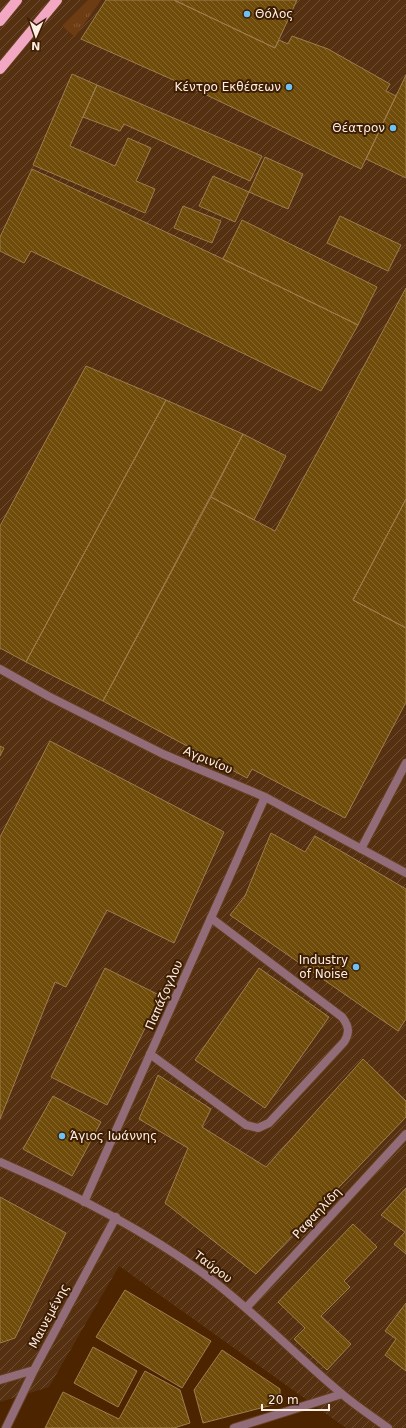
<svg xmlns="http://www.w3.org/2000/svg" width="406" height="1428" viewBox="0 0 406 1428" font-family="'DejaVu Sans',sans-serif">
	<defs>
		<pattern id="industrial-furrows" width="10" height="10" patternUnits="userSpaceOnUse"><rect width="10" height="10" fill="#553011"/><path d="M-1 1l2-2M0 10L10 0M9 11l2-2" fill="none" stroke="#6e4e34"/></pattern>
		<pattern id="grass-tufts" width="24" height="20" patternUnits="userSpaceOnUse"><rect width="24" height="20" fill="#6d3c12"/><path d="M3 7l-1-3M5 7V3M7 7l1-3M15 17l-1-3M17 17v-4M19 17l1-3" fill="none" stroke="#835834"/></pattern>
		<pattern id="building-back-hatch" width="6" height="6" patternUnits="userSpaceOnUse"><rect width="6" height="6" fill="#704c0a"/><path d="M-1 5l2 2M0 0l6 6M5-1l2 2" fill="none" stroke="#85662e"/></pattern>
	</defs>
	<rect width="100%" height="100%" fill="#4d2400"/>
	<path fill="url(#industrial-furrows)" d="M0 0H406V1428H346L119 1266 49 1387 0 1402Z"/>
	<path fill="url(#grass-tufts)" d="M88 0H101L75 37 62 26Z"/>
	<path fill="url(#building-back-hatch)" stroke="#9e7d4d" d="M106 0H174L275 48 279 40 288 44 292 36 328 49 390 84 386 91 396 96 361 169 196 90 81 39Z
		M174 0H297L275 48Z
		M72 74 97 85 70 146 115 166 128 138 151 148 136 181 155 189 145 213 33 165Z
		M406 75V178L366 159Z
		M97 85 262 156 250 181 124 124 120 131 83 117Z
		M265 157 303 174 288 209 249 192Z
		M32 169 223 259 358 325 321 391 31 251 24 263 0 251V237Z
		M213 176 249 192 235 222 199 206Z
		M183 206 221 221 212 243 174 228Z
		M340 216 401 245 388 271 327 243Z
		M242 220 377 287 358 325 223 259Z
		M406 288V499L353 600 406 628V702L345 818 252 769 247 778 103 701 211 497 275 531Z
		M86 366 166 400 26 662 0 648V526Z
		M166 400 243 434 103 701 26 662Z
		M243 434 286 456 254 520 211 497Z
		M406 499V628L353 600Z
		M50 741 224 832 174 943 107 910 66 987 55 982 0 1119V837Z
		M0 746 4 748 0 756Z
		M271 833 305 852 315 836 406 889V1019L398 1031 230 915 245 896Z
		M105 968 161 996 107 1105 51 1077Z
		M259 968 329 1017 265 1108 195 1060Z
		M363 1059 406 1101V1117L256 1274 165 1203 188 1148 139 1119 158 1075 211 1109 202 1127 266 1167Z
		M53 1096 101 1122 72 1176 23 1149Z
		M406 1188V1254L394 1244 405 1232 381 1215Z
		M0 1197 66 1233 15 1338 0 1343Z
		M353 1224 377 1247 344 1281 350 1287 321 1316 351 1344 327 1370 294 1339 305 1328 278 1302Z
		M125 1290 211 1341 182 1388 96 1337Z
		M406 1303V1371L385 1355 396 1339 385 1331Z
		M93 1347 137 1371 118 1407 74 1383Z
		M222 1350 280 1389V1403L203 1423 194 1390Z
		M145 1371 180 1390 190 1423 174 1428H45L63 1392 119 1419Z"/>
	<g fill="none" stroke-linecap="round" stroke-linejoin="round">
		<defs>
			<path id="lane" d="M361 849 406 763
				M150 1054 246 1125 258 1128 269 1123 344 1042C350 1033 349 1026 342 1017L211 918"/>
			<path id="street" d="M0 669 48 696 163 754 265 797 406 873
				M0 1162C72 1193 141 1228 204 1274 253 1310 295 1355 342 1394 356 1406 373 1417 388 1428
				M84 1202 265 797
				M246 1308 406 1134
				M0 1380 34 1370
				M6 1428 34 1370 116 1217
				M234 1428 342 1394"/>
			<path id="primary" d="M0 21 17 0
				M0 69 57 0"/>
		</defs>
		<use href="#lane" stroke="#664020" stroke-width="10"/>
		<use href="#street" stroke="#664020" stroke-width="10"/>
		<use href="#primary" stroke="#664020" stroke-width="12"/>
		<use href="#lane" stroke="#926d79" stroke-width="8"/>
		<use href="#street" stroke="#926d79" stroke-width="8"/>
		<use href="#primary" stroke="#f2a7c2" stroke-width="10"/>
	</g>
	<g fill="#6ec2f3" stroke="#3d1e03" stroke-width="1.5">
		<circle cx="247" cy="14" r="4"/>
		<circle cx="289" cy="87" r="4"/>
		<circle cx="393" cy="128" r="4"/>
		<circle cx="356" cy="967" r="4"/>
		<circle cx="62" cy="1136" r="4"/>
	</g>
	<g text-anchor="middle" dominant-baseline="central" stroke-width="4" stroke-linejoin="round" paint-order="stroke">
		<g font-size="12" fill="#ffeee3" stroke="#3d1e03" text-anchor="end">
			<text x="255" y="14" text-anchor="start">Θόλος</text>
			<text x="281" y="87">Κέντρο Εκθέσεων</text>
			<text x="385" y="128">Θέατρον</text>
			<text x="348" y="960">Industry<tspan x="348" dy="14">of Noise</tspan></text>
			<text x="70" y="1136" text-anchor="start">Άγιος Ιωάννης</text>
		</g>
		<g font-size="12" fill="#ffeee3" stroke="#3d1e03">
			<text transform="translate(208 760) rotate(23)">Αγρινίου</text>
			<text transform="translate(164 995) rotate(-66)">Παπάζογλου</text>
			<text transform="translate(317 1213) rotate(-47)">Ραφαηλίδη</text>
			<text transform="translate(213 1267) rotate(37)">Ταύρου</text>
			<text transform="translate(49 1316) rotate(-62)">Μαινεμένης</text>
		</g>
	</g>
	<g transform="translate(36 36) rotate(182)" stroke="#3d1e03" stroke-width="3" paint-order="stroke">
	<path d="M0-3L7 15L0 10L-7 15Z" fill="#ffeee3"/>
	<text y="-6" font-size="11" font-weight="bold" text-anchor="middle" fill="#ffeee3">N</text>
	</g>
	<path d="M262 1404v6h67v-6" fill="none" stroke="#ffeee3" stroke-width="2"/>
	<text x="268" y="1404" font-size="12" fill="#ffeee3" stroke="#3d1e03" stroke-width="3" paint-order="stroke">20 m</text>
</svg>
